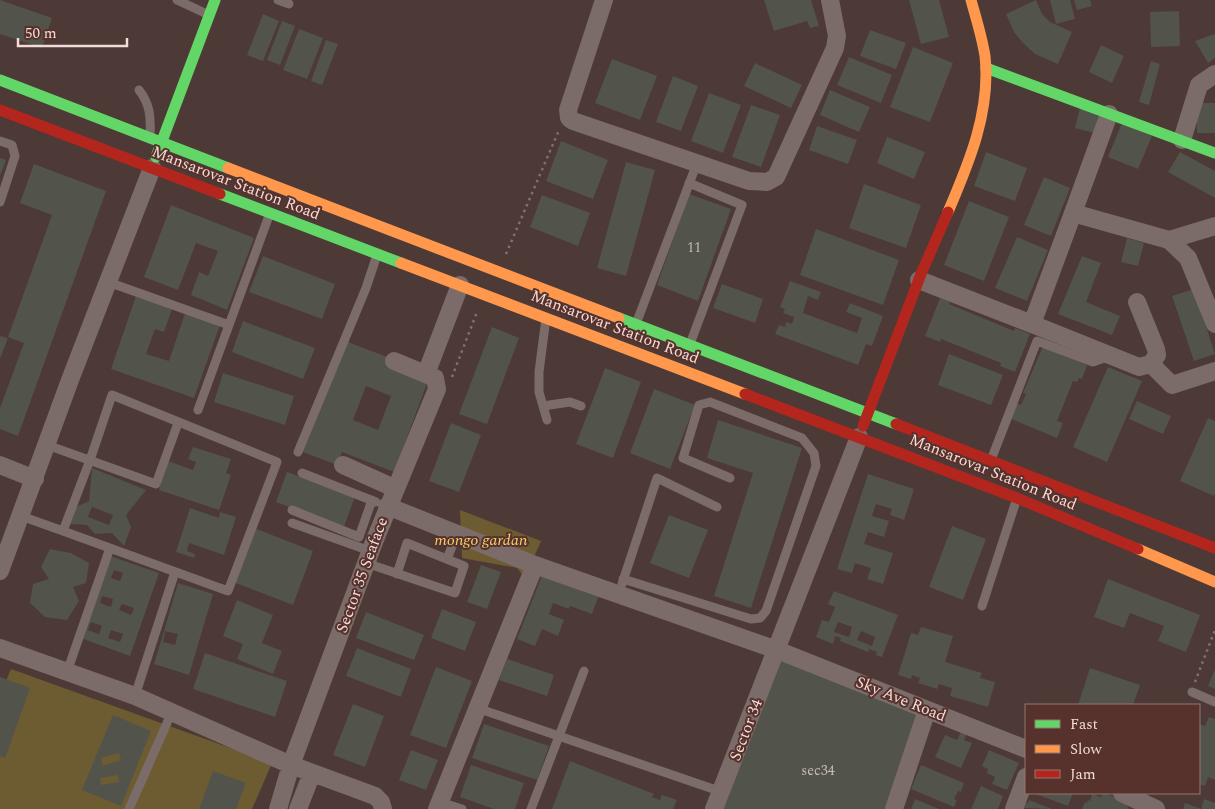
<svg xmlns="http://www.w3.org/2000/svg" width="1215" height="809" viewBox="0 0 1215 809" font-family="Spectral,serif">
	<rect width="100%" height="100%" fill="#4d3936"/>
	<path fill="#6d5c31" d="M460 510 541 541 525 578 517 568 462 558Z
		M11 669 272 763 252 809H0V695Z"/>
	<path fill="#52534a" fill-rule="evenodd" d="M0 0 52 18 42 48 0 34Z
		M764 0H811L819 26 810 28 807 21 774 31Z
		M909 0H939L949 37 921 44Z
		M1036 0 1042 14 1050 22 1072 32 1058 64 1035 54 1022 42 1014 32 1006 14Z
		M1050 0H1070L1075 19 1056 24Z
		M1074 0H1090L1092 6 1077 10Z
		M1179 11 1180 46 1151 47 1150 12Z
		M263 14 279 21 263 61 247 55Z
		M282 21 295 26 280 65 267 60Z
		M299 29 323 38 307 79 283 70Z
		M870 30 906 43 896 69 860 56Z
		M1214 34 1215 35V58L1208 63 1195 41Z
		M326 40 338 44 322 85 311 81Z
		M1101 45 1124 56 1112 83 1089 72Z
		M913 47 953 63 930 122 890 107Z
		M849 57 892 75 881 103 837 85Z
		M612 59 657 76 640 120 595 103Z
		M1151 61 1160 64 1149 105 1139 102Z
		M755 63 802 85 791 108 744 86Z
		M673 76 698 86 681 131 656 122Z
		M830 90 870 107 859 132 820 115Z
		M709 93 741 105 723 153 691 141Z
		M1197 103H1215V133H1197Z
		M751 105 780 115 761 167 732 157Z
		M1080 108 1099 112 1094 133 1075 128Z
		M1122 123 1152 136 1138 169 1108 157Z
		M817 126 857 140 848 164 809 150Z
		M887 137 925 152 914 179 877 163Z
		M561 141 608 160 593 199 546 181Z
		M986 152 1027 168 1015 201 974 186Z
		M1180 152 1215 171V198L1168 172Z
		M0 158 6 160 0 176Z
		M626 162 655 170 626 276 597 268Z
		M34 164 106 191 18 436 0 429V408L24 343 8 337 52 215 20 203Z
		M1044 177 1070 188 1051 236 1024 225Z
		M864 184 921 205 906 248 849 228Z
		M689 194 731 209 698 301 657 285Z
		M542 195 590 213 578 246 530 227Z
		M969 201 1009 217 984 281 944 265Z
		M171 205 254 238 227 310 191 295 199 272 208 276 218 251 196 243 178 290 144 277Z
		M816 229 899 260 883 305 800 275Z
		M1017 237 1048 250 1027 301 995 288Z
		M1127 238 1144 243 1138 266 1121 262Z
		M263 256 335 284 322 319 249 292Z
		M1082 256 1101 263 1086 302 1120 316 1112 335 1058 314Z
		M790 281 821 292 818 300 808 296 803 313 857 333 862 318 846 312 850 303 883 316 872 346 866 344 858 365 775 334 779 325 785 327 786 322 792 324 794 317 783 313 785 309 780 307Z
		M722 284 763 299 755 323 713 308Z
		M1194 289 1215 354 1194 361 1172 296Z
		M136 296 172 309 164 332 155 329 146 354 169 361 185 313 220 325 194 398 111 369Z
		M940 298 950 302 949 304 1014 331 1015 328 1030 334 1015 372 1000 366 1001 363 941 339 940 342 925 336Z
		M243 321 315 348 303 379 232 352Z
		M492 327 519 338 487 424 459 414Z
		M0 336 8 338 0 359Z
		M345 341 390 358 429 378 394 472 342 452 337 465 303 452ZM366 386 391 396 378 430 353 420Z
		M1043 346 1087 365 1082 379 1079 378 1077 382 1073 381 1057 421 1063 423 1057 438 1009 418 1015 403 1021 405 1026 394 1023 393Z
		M949 354 1003 375 991 405 938 385Z
		M1108 367 1142 381 1107 462 1073 447Z
		M605 368 641 382 613 458 576 444Z
		M223 373 294 396 285 425 214 402Z
		M654 389 695 405 670 469 630 453Z
		M1137 401 1171 416 1163 434 1129 419Z
		M1208 418 1215 421V493L1214 496 1180 481Z
		M718 420 802 448 751 608 714 596 753 473 707 458Z
		M451 423 481 435 459 492 429 481Z
		M193 447 231 459 226 473 231 475 219 510 159 490 168 461 193 470 196 462 188 459Z
		M92 468 146 490 126 515 131 527 124 546 112 533 95 534 87 525 70 524 76 507 89 501ZM92 507 113 515 109 525 88 517Z
		M287 472 355 496 344 527 276 502Z
		M868 474 914 489 904 520 890 515 892 509 876 504 872 516 889 521 884 537 868 532 864 544 893 553 883 584 867 579 871 568 855 563 852 573 837 569Z
		M190 508 219 518 220 512 236 517 224 555 189 543 187 551 195 554 194 558 176 552Z
		M669 515 708 530 689 578 650 563Z
		M952 526 986 539 963 600 929 587Z
		M254 528 313 551 293 605 233 582Z
		M50 549 71 553 89 563 86 583 73 587 79 601 67 620 45 617 30 603 33 584 49 579 41 567Z
		M110 556 159 573 130 656 81 638ZM114 570 123 573 120 581 111 578ZM102 596 113 599 111 607 100 603ZM122 604 134 608 131 615 119 610ZM91 622 102 626 99 634 88 630ZM111 630 123 634 120 642 108 638Z
		M481 565 501 572 487 609 467 602Z
		M543 573 599 595 592 614 570 606 569 609 553 603 549 614 564 620 558 636 542 629 535 646 517 639Z
		M1108 579 1200 615 1186 652 1158 641 1164 626 1130 613 1124 628 1094 617Z
		M178 583 213 594 189 675 154 664 164 631 165 632 163 642 175 645 178 634 164 631Z
		M834 591 898 615 882 657 876 655 877 652 869 649 868 652 840 641 841 638 835 636 833 644 816 637 822 620 829 622 835 607 828 604ZM838 622 852 627 849 637 834 632ZM861 631 875 637 872 646 857 640Z
		M237 600 273 615 262 643 282 651 273 674 237 659 243 644 223 636Z
		M442 609 476 622 465 651 431 638Z
		M366 612 424 635 414 660 356 638Z
		M921 627 953 636 945 662 982 673 980 678 995 682 988 707 950 696 952 688 939 684 937 689 918 683 920 678 912 675 911 679 898 675 911 633 918 635Z
		M357 648 411 669 401 697 346 676Z
		M205 653 287 681 275 717 193 689Z
		M775 654 927 710 894 809H714Z
		M507 659 554 675 547 696 499 680Z
		M436 667 472 681 446 748 410 735Z
		M1090 668 1140 685 1133 705H1078Z
		M1215 669V689L1208 686Z
		M0 677 30 688 5 758 0 756Z
		M353 704 384 716 365 767 333 755Z
		M113 715 151 731 121 806 82 790ZM119 753 121 760 103 766 101 758ZM118 775 119 782 101 785 100 778Z
		M1209 717 1215 719V780L1208 777 1205 786 1199 784V724L1205 726Z
		M484 724 549 746 537 780 472 758Z
		M961 731 967 733 964 740 972 743 961 768 935 757 945 735 957 740Z
		M411 750 438 760 426 790 399 780Z
		M989 750 1019 763 1007 790 992 784 995 777 987 773 988 769 982 766Z
		M570 761 654 794 652 797 660 800 662 795 677 800 673 809H552Z
		M471 765 524 783 515 809H494L460 797Z
		M921 765 964 783 961 792 958 791 954 799 957 800 954 807 911 789Z
		M213 771 246 783 236 809H199Z
		M981 786 1003 796 998 809H971Z
		M1033 793H1073L1068 806Z
		M1103 793 1124 800 1129 809H1082L1085 802 1087 803 1088 800 1090 801 1092 794 1101 797Z
		M915 799 939 809H911Z
		M1204 799 1215 803V809H1201Z
		M1029 800 1052 809 1022 808 1024 802 1028 803Z
		M1185 803 1201 809H1183Z"/>
	<g fill="none" stroke-linecap="round" stroke-linejoin="round">
		<path stroke="#7f716e" stroke-width="2.5" stroke-dasharray="2.5 4" stroke-linecap="butt" d="M506 254 559 130
			M452 377 477 312
			M1195 682 1215 630"/>
		<path stroke="#7b6b69" stroke-width="9" d="M177 0 209 15
			M278 0 289 4
			M139 90C150 104 151 117 150 135
			M0 141 12 145 15 156 0 202
			M689 183 742 205 690 344
			M108 282 229 325 270 213
			M546 318 539 372V392L547 420
			M636 324 697 163
			M543 406 570 402 581 406
			M198 410 229 325
			M47 445 156 484 178 423
			M298 452 366 288 377 255
			M991 460 1037 341 1093 362 1110 356
			M302 473 376 502
			M292 510 359 537 372 500
			M21 516 63 531 228 591 277 462 112 395 90 460 63 531
			M292 523 370 551
			M447 559 457 534
			M366 563 455 593 464 566 407 543 397 574
			M623 579 751 619 760 618 766 611 816 466 814 453 802 438 710 402 699 405 683 458 730 478
			M622 584 657 478 717 507
			M982 606 1017 498
			M67 672 110 548
			M1192 692 1215 702
			M135 696 175 572
			M477 708 722 792
			M440 802 462 809
			M129 809 171 714
			M531 809 584 671"/>
		<path stroke="#7b6b69" stroke-width="18" d="M604 0 568 110 569 118 573 121 749 181 767 182 776 177 835 48 837 36 830 0
			M1182 140 1199 85 1215 74
			M1073 213 1109 114
			M1169 240 1215 226
			M919 280 1032 324 1073 213 1169 240 1188 258 1215 324
			M1032 324 1139 367 1151 364 1157 355 1156 349 1137 302
			M1151 364 1172 385 1215 371
			M426 374 460 285
			M0 465 35 479
			M343 465 394 488
			M387 506 535 565 777 650 1026 749
			M0 571 70 380 152 168
			M0 648 135 696 291 765 375 796 381 802 383 809
			M1122 793 1156 809
			M278 809 291 765 374 542 437 389 435 378 394 361
			M298 809 312 773
			M437 809 535 565
			M714 809 859 437
			M894 809 927 710
			M1014 809 1026 777"/>
		<path stroke="#63d668" stroke-width="11" d="M986 68 1215 153
			M0 80 228 168
			M156 157 215 0
			M220 194 401 263
			M619 318 896 424"/>
		<path stroke="#ff974d" stroke-width="11" d="M228 168 619 318
			M948 212C969 163 991 111 985 56 982 37 976 18 971 0
			M401 263 745 394
			M1138 549 1215 582"/>
		<path stroke="#b3261e" stroke-width="11" d="M0 110 220 194
			M745 394 1017 498 1138 549
			M896 424 1215 548
			M863 426 921 274 948 212"/>
	</g>
	<g text-anchor="middle" dominant-baseline="central" stroke-width="4" stroke-linejoin="round" paint-order="stroke">
		<g font-size="14" fill="#cbb9b4">
			<text x="694" y="247">11</text>
			<text x="818" y="770">sec34</text>
		</g>
		<g font-size="16" fill="#f3dbd7" stroke="#57322c">
			<text transform="translate(236 183) rotate(21)">Mansarovar Station Road</text>
			<text transform="translate(615 327) rotate(21)">Mansarovar Station Road</text>
			<text transform="translate(993 472) rotate(22)">Mansarovar Station Road</text>
			<text transform="translate(362 575) rotate(-70)">Sector 35 Seaface</text>
			<text transform="translate(901 699) rotate(22)">Sky Ave Road</text>
			<text transform="translate(746 730) rotate(-69)">Sector 34</text>
		</g>
		<g font-size="16" font-style="italic" fill="#f3d172" stroke="#57322c">
			<text x="481" y="540">mongo gardan</text>
		</g>
	</g>
	<rect x="1025" y="704" width="175" height="90" fill="#57322c" stroke="#957670"/>
	<rect x="1035" y="720" width="25" height="8" fill="#63d668" stroke="#957670"/>
	<text x="1070" y="729" font-size="15" fill="#f3dbd7">Fast</text>
	<rect x="1035" y="745" width="25" height="8" fill="#ff974d" stroke="#957670"/>
	<text x="1070" y="754" font-size="15" fill="#f3dbd7">Slow</text>
	<rect x="1035" y="770" width="25" height="8" fill="#b3261e" stroke="#957670"/>
	<text x="1070" y="779" font-size="15" fill="#f3dbd7">Jam</text>
	<path d="M18 38v8h109v-8" fill="none" stroke="#f3dbd7" stroke-width="2.5"/>
	<text x="25" y="38" font-size="15" fill="#f3dbd7" stroke="#57322c" stroke-width="4" paint-order="stroke">50 m</text>
</svg>
